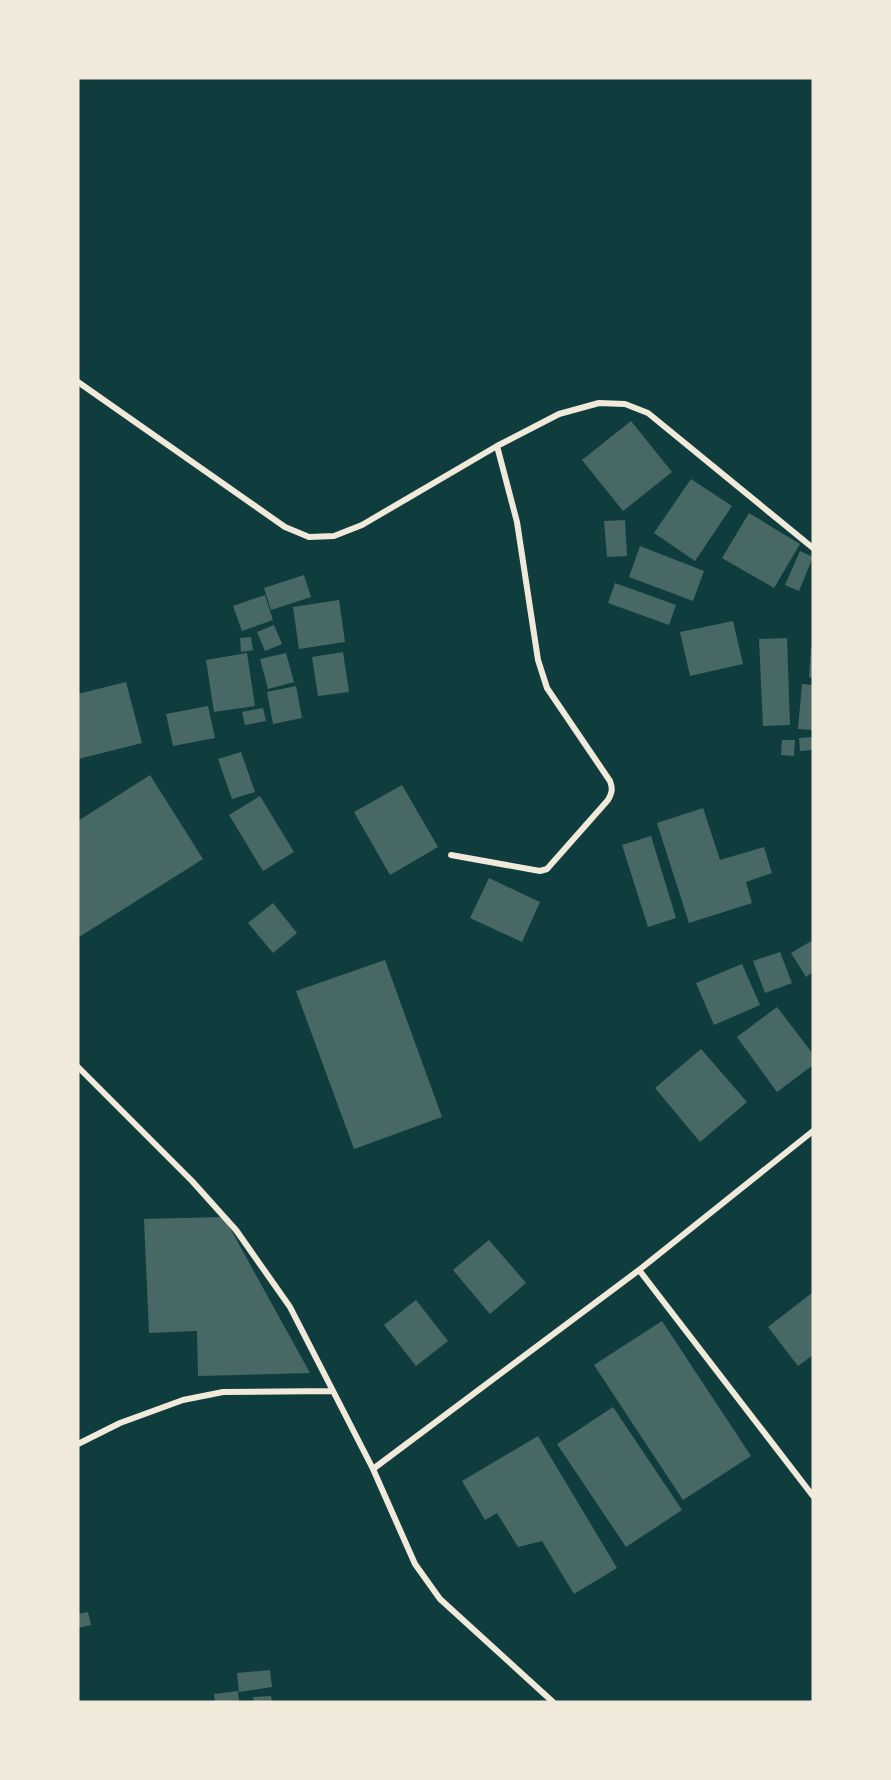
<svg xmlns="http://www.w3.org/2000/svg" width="891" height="1780" viewBox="0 0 891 1780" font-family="Rubik,sans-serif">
	<rect width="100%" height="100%" fill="#0f3d3e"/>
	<path fill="#486865" d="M631 421 672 472 623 511 582 460Z
		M691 479 732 506 695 561 654 533Z
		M749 513 800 544 774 588 722 558Z
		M625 520 627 556 607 557 604 521Z
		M640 546 704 571 693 601 629 577Z
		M800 551 813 557 799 591 785 585Z
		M304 575 311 597 271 610 264 588Z
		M615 583 676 605 669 625 608 603Z
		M265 595 273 620 242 631 233 606Z
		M339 600 345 642 299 649 293 607Z
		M733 621 743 664 690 676 680 632Z
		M274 625 282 644 265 651 257 632Z
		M251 637 253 650 241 652 240 638Z
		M787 638 790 725 763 726 759 639Z
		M811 648H813V678L809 677Z
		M343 652 349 692 318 696 312 657Z
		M247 653 255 706 214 712 206 660Z
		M286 653 294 682 268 689 260 659Z
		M126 682 142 743 78 759V694Z
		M802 684 813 685V730L798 729Z
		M296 686 302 718 273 724 267 692Z
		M208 706 215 738 173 746 166 714Z
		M263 708 266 721 245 725 242 712Z
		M813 737V750L800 751 799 738Z
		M782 740H795L794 756 781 755Z
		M241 752 255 792 232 799 218 759Z
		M150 775 203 859 79 937 78 821Z
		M402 785 438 847 390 875 354 812Z
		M260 796 294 852 263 871 229 815Z
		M703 808 720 860 764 847 772 873 746 882 752 903 689 923 657 823Z
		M651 836 676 918 648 927 622 845Z
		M489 878 540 902 522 942 470 918Z
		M273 903 297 933 273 953 248 923Z
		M813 940V972L806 977 791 953Z
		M780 952 792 983 765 993 753 961Z
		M385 960 442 1117 354 1149 296 991Z
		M742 964 760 1005 714 1025 696 983Z
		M777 1007 813 1054V1065L777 1092 737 1037Z
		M701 1049 747 1102 700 1142 655 1088Z
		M224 1217 310 1373 198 1376 197 1331 149 1333 144 1219Z
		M489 1240 526 1283 490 1314 453 1270Z
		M813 1292V1355L798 1366 768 1327Z
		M416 1300 448 1341 416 1366 384 1325Z
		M662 1321 751 1456 683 1500 594 1365Z
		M613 1407 682 1510 626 1547 557 1444Z
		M538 1436 617 1568 574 1594 542 1541 518 1547 497 1513 485 1520 462 1481Z
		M88 1612 91 1625 78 1628V1614Z
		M270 1670 272 1687 239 1692 237 1673Z
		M238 1691 239 1702H215L214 1694Z
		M271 1696 272 1702H254L253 1697Z"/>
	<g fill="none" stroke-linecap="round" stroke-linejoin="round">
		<path stroke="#f1e9da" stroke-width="6" d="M78 382 285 527 309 537 334 536 362 525 497 446 559 414 599 403 625 404 648 413 813 548
			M451 855 540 871 547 869 608 800C612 793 613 789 610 781L547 688 538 660 517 522 497 446
			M78 1067 192 1181 236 1230 290 1307 373 1469 415 1564 440 1599 553 1702
			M639 1270 813 1496
			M78 1444 120 1423 183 1400 223 1392 333 1391
			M373 1469 639 1270 813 1131"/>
	</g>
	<rect width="891" height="1780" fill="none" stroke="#f1e9da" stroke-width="159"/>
</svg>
